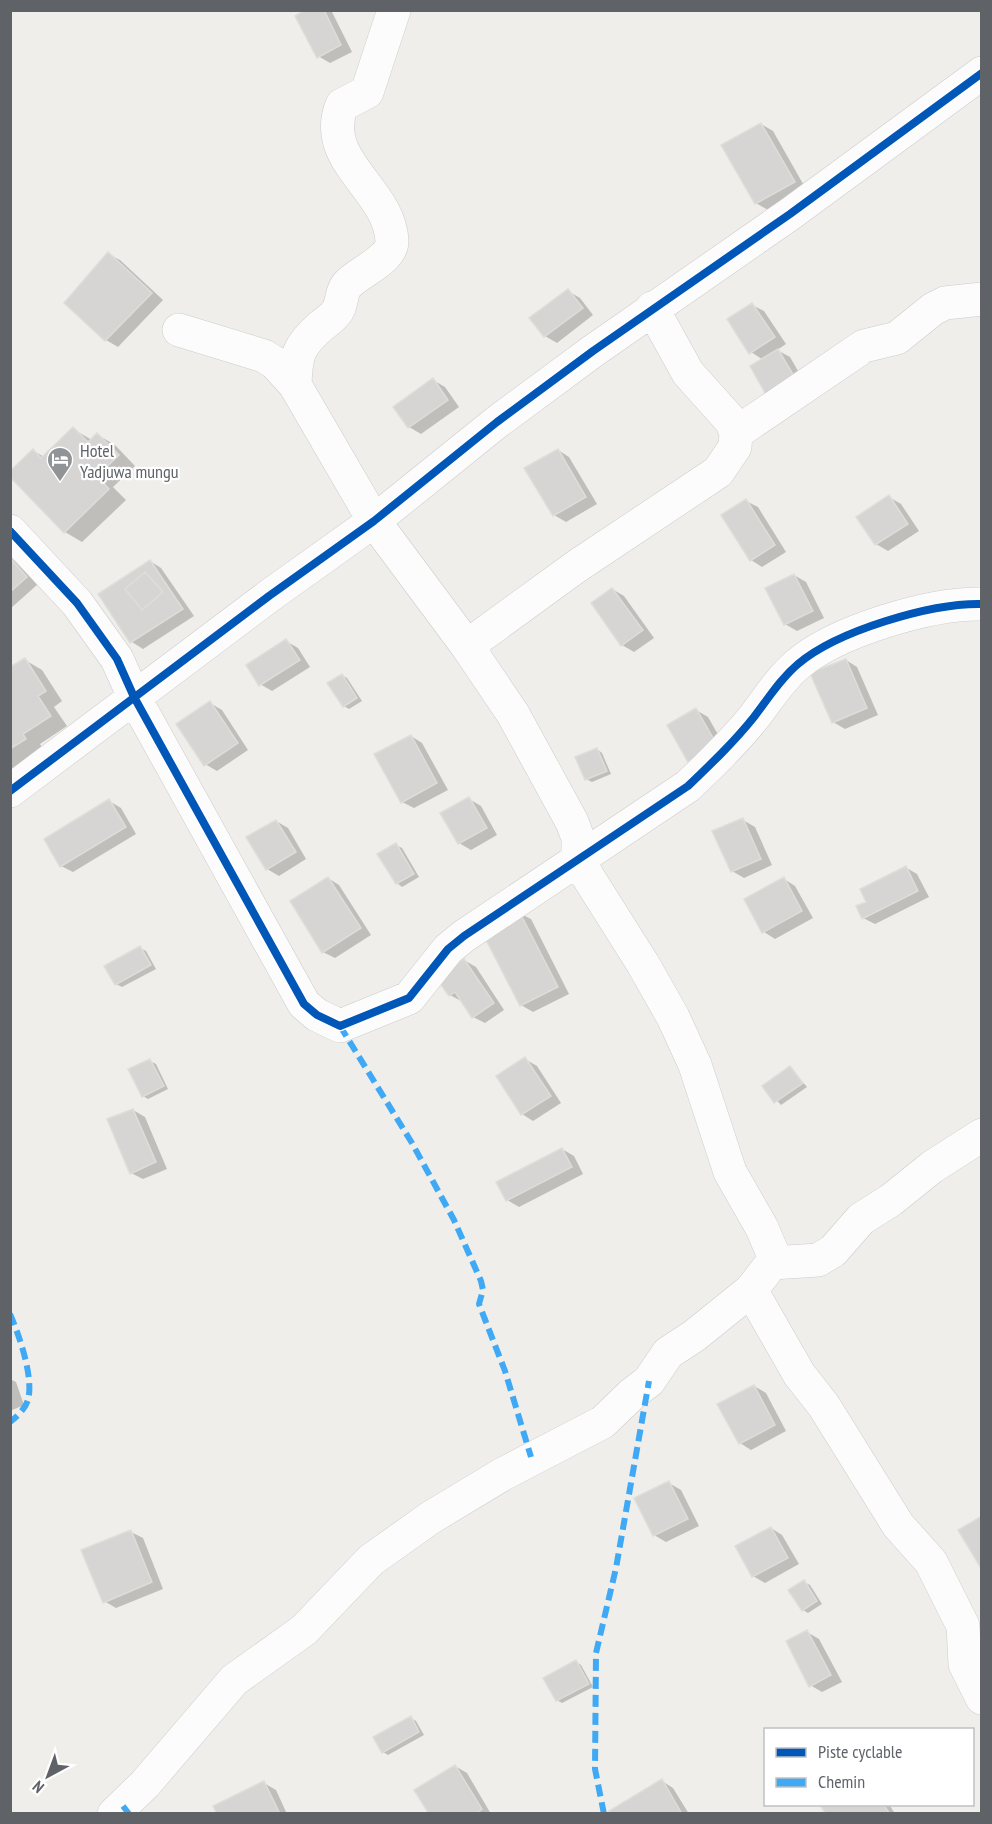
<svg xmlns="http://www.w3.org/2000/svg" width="992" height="1824" viewBox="0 0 992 1824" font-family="'PT Sans Narrow',sans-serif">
	<rect width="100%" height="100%" fill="#efeeea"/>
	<path fill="#0003" d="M309 10 332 12 352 52 330 63 318 56Z
		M761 124 773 131 806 189 768 210 756 203Z
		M108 254 120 260 163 300 118 347 106 340 66 303Z
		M568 291 580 298 593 315 557 343 545 336Z
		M752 305 764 311 786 344 777 350 790 357 809 390 751 352Z
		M433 380 445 387 459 407 421 434 409 427 395 407Z
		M73 429 92 440 98 435 115 445 135 466 113 487 126 500 82 542 65 532 34 451 44 457Z
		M558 450 569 457 597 504 566 522 554 515Z
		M889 497 901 504 919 531 888 551 876 544Z
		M746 501 758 507 786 552 762 567 751 560Z
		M10 557 38 584 10 609Z
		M150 561 161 568 194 616 143 649 132 642 100 595Z
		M794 575 806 582 824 618 797 631 785 624Z
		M612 589 624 596 654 638 634 652 622 645Z
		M286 641 298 648 310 667 272 691 260 684Z
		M25 660 42 670 62 701 54 707 67 726 40 744 43 749 10 770V669Z
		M846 660 857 667 878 715 845 729 833 722Z
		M342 675 347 678 362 701 349 709 344 706Z
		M210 703 222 710 248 750 217 771 205 764Z
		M696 710 708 717 728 752 700 768 689 761Z
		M411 736 422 743 448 790 414 808 402 802Z
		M597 749 602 753 611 774 592 782 586 779Z
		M469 799 481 806 497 835 471 850 459 843Z
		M109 801 121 808 136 834 73 872 61 866Z
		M743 820 755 827 772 865 744 878 732 871Z
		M276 821 288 828 306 859 279 876 267 869Z
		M396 845 402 848 419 877 402 887 397 883Z
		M905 867 917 874 929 897 875 924 863 918Z
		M328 878 339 885 371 935 335 958 323 952Z
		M784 879 795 886 813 918 775 939 764 932Z
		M519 913 531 919 569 994 533 1012 521 1005Z
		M140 948 146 951 156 969 122 987 116 984Z
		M464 960 476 967 504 1010 485 1023 473 1017 461 1001 450 995Z
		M525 1059 537 1066 561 1103 533 1121 522 1114Z
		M150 1061 156 1064 168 1089 148 1099 143 1096Z
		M790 1068 807 1087 781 1105 764 1087Z
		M133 1110 145 1117 167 1169 143 1179 131 1173Z
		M562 1149 574 1156 583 1174 519 1207 507 1200Z
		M10 1379 16 1382 24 1405 10 1411Z
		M754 1386 766 1393 786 1431 751 1450 740 1443Z
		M669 1483 681 1490 699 1526 666 1542 654 1535Z
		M771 1528 782 1535 799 1564 765 1583 753 1576Z
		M131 1532 143 1538 163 1589 116 1608 104 1601Z
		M804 1582 810 1585 822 1604 808 1613 803 1610Z
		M807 1632 819 1639 842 1682 822 1692 810 1685Z
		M576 1662 581 1665 593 1687 562 1703 557 1700Z
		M411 1718 416 1721 424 1735 388 1755 383 1752Z
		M455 1766 467 1773 491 1814H431Z
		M662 1781 673 1788 689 1814H612Z
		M264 1783 276 1790 287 1814H218Z
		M821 1804H889L895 1814H828Z"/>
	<path fill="#d6d5d3" stroke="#deddd9" stroke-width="1.5" d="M305 10H324L341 45 317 58 295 16Z
		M761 123 795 182 755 204 721 145Z
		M108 252 152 293 105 341 64 303Z
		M568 289 583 308 544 337 529 318Z
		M752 303 775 337 749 354 727 319Z
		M778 349 798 383 769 400 750 366Z
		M433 378 448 400 408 428 393 407Z
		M73 427 88 442 97 433 119 455 97 476 109 489 64 533 10 477V471L33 449 41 458Z
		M558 449 586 497 553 516 524 468Z
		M889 495 908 524 875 545 856 517Z
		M746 499 775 545 750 561 721 515Z
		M10 558 27 577 10 592Z
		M150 560 183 609 130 643 98 594Z
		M145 572 163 592 142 610 125 589Z
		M794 574 813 611 784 625 765 588Z
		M612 588 643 630 621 646 591 603Z
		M286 639 300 660 259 686 246 665Z
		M25 658 46 691 38 696 51 716 23 734 26 739 10 749V667Z
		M846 659 867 708 832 723 810 673Z
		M342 674 357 698 343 707 327 683Z
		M210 701 238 743 204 766 176 724Z
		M696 708 717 745 688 762 667 725Z
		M411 735 437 783 401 803 374 754Z
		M597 748 607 771 585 780 575 757Z
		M469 797 487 828 458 844 440 813Z
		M109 799 126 827 60 867 44 839Z
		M743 818 761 859 731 872 712 831Z
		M276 820 296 852 266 870 246 837Z
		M396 843 414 874 396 884 377 854Z
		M906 866 918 891 862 919 856 906 866 902 860 889Z
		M328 877 361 928 322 953 290 901Z
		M784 877 802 911 762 933 744 899Z
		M519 911 558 987 520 1006 481 930Z
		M140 946 151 965 115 985 104 966Z
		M464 959 494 1003 472 1018 455 992 449 996 436 978Z
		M525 1057 551 1096 521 1115 496 1076Z
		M150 1059 164 1086 142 1097 128 1069Z
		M790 1066 803 1083 774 1103 762 1086Z
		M133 1109 156 1162 130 1174 107 1119Z
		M562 1148 572 1167 506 1201 496 1182Z
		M754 1385 775 1425 739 1444 717 1404Z
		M669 1481 688 1519 653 1536 634 1498Z
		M982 1516V1570L958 1530Z
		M771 1527 788 1558 752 1577 735 1546Z
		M131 1530 152 1582 103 1603 81 1550Z
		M804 1580 817 1601 802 1611 788 1590Z
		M807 1630 831 1675 809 1687 786 1641Z
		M576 1660 589 1684 556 1701 543 1678Z
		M411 1716 419 1732 382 1753 373 1737Z
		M455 1765 482 1809 476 1814H429L414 1790Z
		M662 1779 682 1814H610L609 1811Z
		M264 1781 280 1814H217L213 1806Z
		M819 1804H883L890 1814H826Z"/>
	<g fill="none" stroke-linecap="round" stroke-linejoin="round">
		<defs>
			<path id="minor" d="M179 330 264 356 275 363 295 385 374 521 467 646 513 714 572 822 578 838V861L643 964 673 1017 695 1065 730 1172 762 1228 773 1254 772 1263
				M295 385C296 355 298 346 321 326 326 322 331 319 335 314 343 306 340 293 347 285 358 272 392 260 392 241 390 189 319 161 342 105L367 92 394 10
				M736 433 864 346 897 338 933 309 945 303 982 299
				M10 531 77 603 117 659 134 697 304 1004 317 1015 340 1026 409 998 448 949 464 936 688 786C711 764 734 742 754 717 768 699 780 679 798 664 837 631 930 603 982 604
				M467 646 577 566 718 472 735 447 736 433 731 421 688 373 652 308
				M10 791 269 596 374 521 497 422 593 351 790 214 982 73
				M751 1290 799 1374 824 1406 898 1525 931 1562 963 1626 965 1664 982 1698
				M114 1814 145 1784 234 1680 304 1630 371 1560 430 1518 503 1474 603 1422 632 1394 649 1381 668 1353 694 1336 751 1290 772 1263 818 1260 833 1251 861 1219 891 1200 932 1167 982 1135"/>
		</defs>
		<use href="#minor" stroke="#cbcccc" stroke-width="34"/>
		<use href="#minor" stroke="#fdfcfc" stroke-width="33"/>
		<path stroke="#3fa9f5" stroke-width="6" stroke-dasharray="12 6" stroke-linecap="butt" d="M340 1026 412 1143 454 1220 481 1281 483 1290 479 1304 505 1371 531 1457
			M10 1314C19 1335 34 1377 28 1400 25 1409 17 1417 10 1422
			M123 1806 129 1814
			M604 1814 595 1769 596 1653 616 1568 649 1381"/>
		<defs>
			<path id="cycleway" d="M10 531 77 603 117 659 134 697 304 1004 317 1015 340 1026 409 998 448 949 464 936 688 786C711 764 734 742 754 717 768 699 780 679 798 664 837 631 930 603 982 604
				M10 791 269 596 374 521 497 422 593 351 790 214 982 73"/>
		</defs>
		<use href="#cycleway" stroke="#fff" stroke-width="11"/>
		<use href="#cycleway" stroke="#0057b8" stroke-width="8"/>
	</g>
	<defs>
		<symbol id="hotel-pin" viewBox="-11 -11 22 30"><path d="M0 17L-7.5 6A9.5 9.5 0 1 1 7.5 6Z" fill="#919496" stroke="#fff"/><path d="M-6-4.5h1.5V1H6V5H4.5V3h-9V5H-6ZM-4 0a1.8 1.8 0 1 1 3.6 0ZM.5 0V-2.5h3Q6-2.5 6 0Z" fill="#fff"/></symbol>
	</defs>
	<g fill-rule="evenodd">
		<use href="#hotel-pin" x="45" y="445" width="30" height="40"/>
	</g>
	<g text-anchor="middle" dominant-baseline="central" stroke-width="4.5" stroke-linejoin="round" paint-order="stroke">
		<g font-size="18" fill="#5f6368" stroke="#fff" text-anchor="start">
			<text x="80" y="450">Hotel<tspan x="80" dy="21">Yadjuwa mungu</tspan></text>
		</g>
	</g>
	<rect width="992" height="1824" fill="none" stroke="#5f6368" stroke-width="24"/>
	<rect x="764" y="1728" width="210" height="78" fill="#ffffff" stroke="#bfc1c3" stroke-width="1.5"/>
	<rect x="776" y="1748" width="30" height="9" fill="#0057b8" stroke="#bfc1c3" stroke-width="1.5"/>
	<text x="818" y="1758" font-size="18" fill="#5f6368">Piste cyclable</text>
	<rect x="776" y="1778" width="30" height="9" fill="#3fa9f5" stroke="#bfc1c3" stroke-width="1.5"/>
	<text x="818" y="1788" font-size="18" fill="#5f6368">Chemin</text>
	<g transform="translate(48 1776) rotate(221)" stroke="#ffffff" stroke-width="4.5" paint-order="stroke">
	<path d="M0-4.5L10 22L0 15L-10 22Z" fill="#5f6368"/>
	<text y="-9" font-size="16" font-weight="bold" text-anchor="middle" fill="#5f6368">N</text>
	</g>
</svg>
